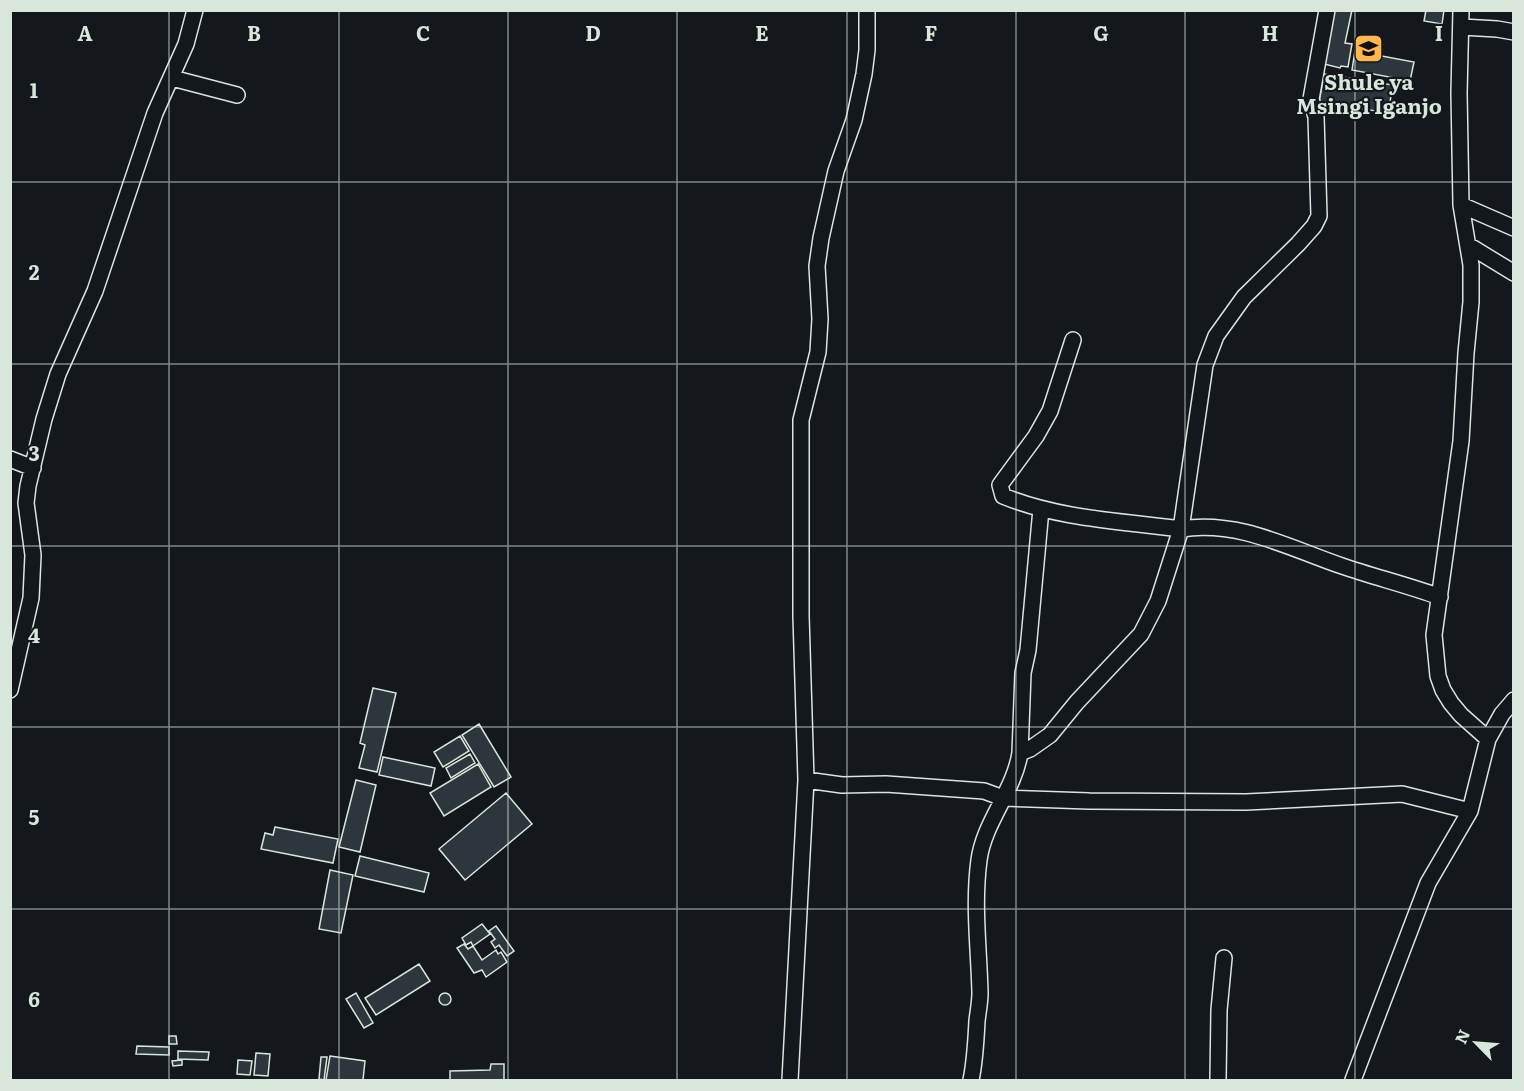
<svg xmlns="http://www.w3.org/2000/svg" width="1524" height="1091" viewBox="0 0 1524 1091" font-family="Literata,serif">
	<rect width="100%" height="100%" fill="#14181c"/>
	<path fill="#2c363c" stroke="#d8e6dc" stroke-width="1.5" d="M1331 10H1352L1345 43 1352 44 1348 67 1341 66 1340 68 1320 63Z
		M1426 10H1444L1442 24 1424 21Z
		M1355 51 1414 62 1410 81 1352 70Z
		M1324 74 1393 85 1388 113 1319 102Z
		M373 688 396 693 377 772 359 768 365 745 360 743Z
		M479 724 511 777 494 787 462 735Z
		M460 736 469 751 443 767 434 752Z
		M470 754 475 763 451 778 446 768Z
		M383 757 435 768 431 786 379 775Z
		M478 764 491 787 444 816 430 793Z
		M356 780 376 785 360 852 339 847Z
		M506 793 532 824 465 880 439 849Z
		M275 827 338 839 333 863 261 849 265 833 273 835Z
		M360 856 429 873 424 892 355 876Z
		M330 870 353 875 341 933 319 929Z
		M482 924 490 934 473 946 471 942 466 945 462 938Z
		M496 926 514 951 507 956 499 945 495 948 491 942 495 939 489 931Z
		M464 944 468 949 473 946 482 960 496 950 498 954 501 952 507 962 486 977 482 970 474 973 457 948Z
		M419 964 430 981 376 1015 365 998Z
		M439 999a6 6 0 1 1 12 0a6 6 0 1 1-12 0Z
		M356 993 373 1023 364 1028 346 999Z
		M169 1036H176L177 1044H169Z
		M137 1046 169 1047V1055L136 1054Z
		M178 1051 209 1052 208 1060 178 1059Z
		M256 1053 270 1054 268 1076 254 1075Z
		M330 1056 365 1061 363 1080H326Z
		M321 1057H327L324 1080 319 1079Z
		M182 1060V1065L173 1066 172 1061Z
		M238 1060 252 1061 250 1075 237 1074Z
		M491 1064H504V1080H450V1071L490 1070Z"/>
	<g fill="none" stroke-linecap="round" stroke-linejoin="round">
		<defs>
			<path id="minor" d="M1461 10 1459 93 1461 205 1471 265V302L1466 353 1461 441 1434 635 1438 676 1443 690 1451 703 1461 715 1488 739
				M1462 27 1497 29 1514 32
				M172 78 237 95
				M1461 205 1514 228
				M1468 245 1514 273
				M1073 340 1050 411 1036 436 1000 485 1003 496C1059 519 1121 521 1181 529L1205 365 1216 336 1244 297 1298 244 1314 226 1319 216 1316 117 1311 99 1327 10
				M10 459 33 468
				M10 690 31 598 33 555 26 503 28 486 44 419 58 374 95 291 155 113 186 44 195 10
				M1020 753 1023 673 1028 650 1041 509
				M806 780 842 785 886 784 984 791 1003 798 1089 801 1246 802 1402 794 1470 811
				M790 1080 806 780 801 616V420L818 352 820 319 817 266 821 238 836 171 854 120 864 74 867 50V10
				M971 1080C975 1061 976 1041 977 1021 978 1012 980 1002 980 993 979 949 973 905 979 860 984 822 1014 791 1020 753L1030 749 1050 735 1077 702 1141 634 1158 601 1181 529C1239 520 1289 548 1342 566 1374 577 1407 585 1440 597
				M1218 1080 1219 1010 1224 958
				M1353 1080 1428 883 1470 811 1488 739 1502 714 1514 700"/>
		</defs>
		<use href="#minor" stroke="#d8e6dc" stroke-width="18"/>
		<use href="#minor" stroke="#14181c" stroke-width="15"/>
	</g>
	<path fill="none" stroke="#d8e6dc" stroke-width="1.5" stroke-opacity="0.55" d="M169 10V1080M339 10V1080M508 10V1080M677 10V1080M847 10V1080M1016 10V1080M1185 10V1080M1355 10V1080M10 182H1514M10 364H1514M10 546H1514M10 727H1514M10 909H1514"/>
	<defs>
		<symbol id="school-square" viewBox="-11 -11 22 22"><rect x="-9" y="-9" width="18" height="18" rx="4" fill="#ffb74d" stroke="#14181c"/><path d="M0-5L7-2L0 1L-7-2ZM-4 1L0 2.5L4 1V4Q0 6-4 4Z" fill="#111"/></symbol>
	</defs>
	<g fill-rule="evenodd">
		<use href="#school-square" x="1352" y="32" width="33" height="33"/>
	</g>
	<g text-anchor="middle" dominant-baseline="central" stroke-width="4.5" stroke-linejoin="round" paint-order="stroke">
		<g font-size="21" font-weight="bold" fill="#d8e6dc" stroke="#14181c">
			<text x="1369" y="80">Shule ya<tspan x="1369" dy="24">Msingi Iganjo</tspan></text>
		</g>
	</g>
	<g font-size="20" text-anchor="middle" font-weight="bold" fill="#d8e6dc" stroke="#14181c" stroke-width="4.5" stroke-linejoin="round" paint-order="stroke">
		<text x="85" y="41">A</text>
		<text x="254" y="41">B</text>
		<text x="423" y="41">C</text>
		<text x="593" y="41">D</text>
		<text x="762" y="41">E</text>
		<text x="931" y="41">F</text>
		<text x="1101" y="41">G</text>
		<text x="1270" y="41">H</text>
		<text x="1439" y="41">I</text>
		<text x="34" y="98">1</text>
		<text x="34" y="280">2</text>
		<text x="34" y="461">3</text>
		<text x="34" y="643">4</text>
		<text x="34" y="825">5</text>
		<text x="34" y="1007">6</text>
	</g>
	<rect width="1524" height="1091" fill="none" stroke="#d8e6dc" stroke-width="24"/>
	<g transform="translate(1476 1043) rotate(295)" stroke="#14181c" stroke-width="4.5" paint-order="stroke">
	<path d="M0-4.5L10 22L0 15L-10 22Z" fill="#d8e6dc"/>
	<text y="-9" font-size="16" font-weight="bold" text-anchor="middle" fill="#d8e6dc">N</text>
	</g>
</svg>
